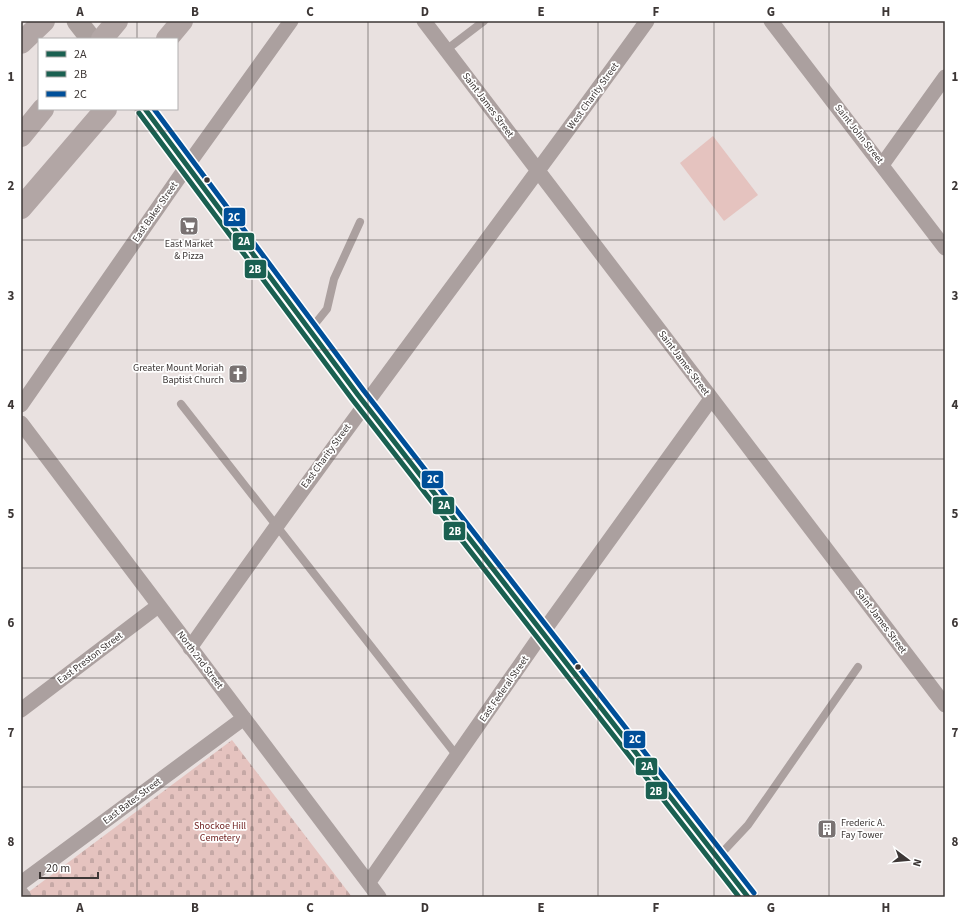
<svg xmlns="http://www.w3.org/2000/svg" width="966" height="918" viewBox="0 0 966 918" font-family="'Source Sans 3',sans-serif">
	<defs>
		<pattern id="cemetery-stones" width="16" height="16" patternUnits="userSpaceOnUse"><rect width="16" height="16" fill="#e5c3bf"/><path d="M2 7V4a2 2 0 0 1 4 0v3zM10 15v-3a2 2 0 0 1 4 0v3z" fill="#c5a8a5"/></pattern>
	</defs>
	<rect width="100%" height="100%" fill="#e9e1e0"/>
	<path fill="url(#cemetery-stones)" d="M232 740 352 897H22Z"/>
	<path fill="#e5c3bf" d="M713 136 758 195 724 221 680 163Z"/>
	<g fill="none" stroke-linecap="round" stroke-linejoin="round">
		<path stroke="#aba09f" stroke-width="8" d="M446 50 484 21
			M310 330 327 309 334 279 360 222
			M181 404 457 756
			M718 857 748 825 858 667"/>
		<path stroke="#aba09f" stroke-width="15" d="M424 21 945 705
			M771 21 945 248
			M882 165 945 77
			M21 405 187 166 291 21
			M21 423 379 897
			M190 648C338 436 496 231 647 21
			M21 710 158 606
			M369 882 543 632 711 399
			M21 883 244 718
			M21 893 24 897"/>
		<path stroke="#aba09e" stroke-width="21" d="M77 21 91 39
			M145 109 358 395 748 897"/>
		<path stroke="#b2a6a5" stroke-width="22" d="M102 39 117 21
			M167 39 182 21
			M21 43 44 21
			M21 136 43 109
			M21 208 106 109"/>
		<defs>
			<path id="bus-1" d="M145 109 358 395 748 897"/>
			<path id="bus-2" d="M139 113 352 399 739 897"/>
			<path id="bus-3" d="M154 109 364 391 754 893"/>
		</defs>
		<use href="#bus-1" stroke="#fff" stroke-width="8"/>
		<use href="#bus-2" stroke="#fff" stroke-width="8"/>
		<use href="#bus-3" stroke="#fff" stroke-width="8"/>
		<use href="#bus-1" stroke="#1a6051" stroke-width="5"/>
		<use href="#bus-2" stroke="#1a6051" stroke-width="5"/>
		<use href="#bus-3" stroke="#004f99" stroke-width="5"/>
	</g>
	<path fill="none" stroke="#3d3736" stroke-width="1" stroke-opacity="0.55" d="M137 21V39M252 21V897M368 21V897M483 21V897M598 21V897M714 21V897M829 21V897M137 109V897M21 131H945M21 240H945M21 350H945M21 459H945M21 568H945M21 678H945M21 787H945"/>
	<defs>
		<symbol id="supermarket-square" viewBox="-11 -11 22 22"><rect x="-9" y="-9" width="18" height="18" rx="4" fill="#797272" stroke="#fff"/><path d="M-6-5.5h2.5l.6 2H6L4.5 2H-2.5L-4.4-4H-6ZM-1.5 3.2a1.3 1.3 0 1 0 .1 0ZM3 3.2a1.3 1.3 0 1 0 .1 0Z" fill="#fff"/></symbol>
		<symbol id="church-square" viewBox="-11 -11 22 22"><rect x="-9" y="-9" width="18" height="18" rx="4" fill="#797272" stroke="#fff"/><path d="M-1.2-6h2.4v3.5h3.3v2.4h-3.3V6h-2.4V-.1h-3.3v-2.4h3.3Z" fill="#fff"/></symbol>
		<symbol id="building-square" viewBox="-11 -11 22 22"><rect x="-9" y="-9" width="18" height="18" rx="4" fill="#797272" stroke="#fff"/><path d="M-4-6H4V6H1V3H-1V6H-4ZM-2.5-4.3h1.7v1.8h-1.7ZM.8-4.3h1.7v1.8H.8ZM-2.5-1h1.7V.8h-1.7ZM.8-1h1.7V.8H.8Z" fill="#fff"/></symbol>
	</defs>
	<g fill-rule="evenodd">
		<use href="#supermarket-square" x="178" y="215" width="22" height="22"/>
		<use href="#church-square" x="227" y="363" width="22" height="22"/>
		<use href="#building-square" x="816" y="818" width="22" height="22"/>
	</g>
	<g fill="#3d3736" stroke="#fff" stroke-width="1.5">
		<circle cx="207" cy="180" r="3.5"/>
		<circle cx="578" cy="667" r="3.5"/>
	</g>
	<g text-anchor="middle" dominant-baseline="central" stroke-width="3.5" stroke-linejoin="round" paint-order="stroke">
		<g font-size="10" fill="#3d3736" stroke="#fff">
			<text transform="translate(593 96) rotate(-54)">West Charity Street</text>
			<text transform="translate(488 105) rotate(53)">Saint James Street</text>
			<text transform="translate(859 134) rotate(52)">Saint John Street</text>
			<text transform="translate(155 212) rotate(-55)">East Baker Street</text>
			<text transform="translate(684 363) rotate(53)">Saint James Street</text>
			<text transform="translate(326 456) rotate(-54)">East Charity Street</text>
			<text transform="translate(881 621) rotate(53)">Saint James Street</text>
			<text transform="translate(90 658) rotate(-37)">East Preston Street</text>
			<text transform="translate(200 660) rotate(53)">North 2nd Street</text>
			<text transform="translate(504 689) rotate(-55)">East Federal Street</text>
			<text transform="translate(132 801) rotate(-37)">East Bates Street</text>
		</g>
		<g font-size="10" fill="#3d3736" stroke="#fff">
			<text x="189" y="244">East Market<tspan x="189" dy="12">&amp; Pizza</tspan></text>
			<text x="224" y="368" text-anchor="end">Greater Mount Moriah<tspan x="224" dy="12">Baptist Church</tspan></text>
			<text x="841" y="823" text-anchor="start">Frederic A.<tspan x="841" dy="12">Fay Tower</tspan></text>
		</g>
		<g font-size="10" fill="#6d1b1a" stroke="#fff">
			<text x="220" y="826">Shockoe Hill<tspan x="220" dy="12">Cemetery</tspan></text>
		</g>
	</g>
	<g stroke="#fff" stroke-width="1.5">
		<rect x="223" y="207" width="23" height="20" rx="4" fill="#004f99"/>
		<rect x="232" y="232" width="23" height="19" rx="4" fill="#1a6051"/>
		<rect x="244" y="259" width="23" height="20" rx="4" fill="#1a6051"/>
		<rect x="421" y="470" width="23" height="19" rx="4" fill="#004f99"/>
		<rect x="432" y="496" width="23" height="19" rx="4" fill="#1a6051"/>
		<rect x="443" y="521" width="23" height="20" rx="4" fill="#1a6051"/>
		<rect x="623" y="730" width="23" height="19" rx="4" fill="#004f99"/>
		<rect x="635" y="757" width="23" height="19" rx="4" fill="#1a6051"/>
		<rect x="645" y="781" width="23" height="19" rx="4" fill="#1a6051"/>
	</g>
	<g font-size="11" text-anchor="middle" font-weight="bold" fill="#fff">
		<text x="234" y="221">2C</text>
		<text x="244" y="245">2A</text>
		<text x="255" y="273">2B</text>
		<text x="433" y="483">2C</text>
		<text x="444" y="509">2A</text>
		<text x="455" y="535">2B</text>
		<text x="635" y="743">2C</text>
		<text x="647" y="770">2A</text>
		<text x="656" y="795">2B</text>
	</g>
	<rect width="966" height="918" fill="none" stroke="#ffffff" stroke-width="44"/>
	<rect x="38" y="38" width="140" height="72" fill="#ffffff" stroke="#b1afaf"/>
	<rect x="46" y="51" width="20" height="6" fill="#1a6051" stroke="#b1afaf"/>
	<text x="74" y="58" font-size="12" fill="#3d3736">2A</text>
	<rect x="46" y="71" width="20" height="6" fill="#1a6051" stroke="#b1afaf"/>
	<text x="74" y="78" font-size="12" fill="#3d3736">2B</text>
	<rect x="46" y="91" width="20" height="6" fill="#004f99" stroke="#b1afaf"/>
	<text x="74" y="98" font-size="12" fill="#3d3736">2C</text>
	<g transform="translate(908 860) rotate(106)" stroke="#ffffff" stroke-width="3" paint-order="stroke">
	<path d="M0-3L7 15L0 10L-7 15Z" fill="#3d3736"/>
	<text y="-6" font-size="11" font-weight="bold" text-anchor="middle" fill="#3d3736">N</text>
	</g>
	<path d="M40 872v6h58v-6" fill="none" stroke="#3d3736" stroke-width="2"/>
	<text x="46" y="872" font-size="12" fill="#3d3736" stroke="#ffffff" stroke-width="3" paint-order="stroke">20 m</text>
	<rect x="22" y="22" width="922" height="874" fill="none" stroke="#3d3736" stroke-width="1.5"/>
	<g font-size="13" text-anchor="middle" font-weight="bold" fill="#3d3736">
		<text x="80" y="16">A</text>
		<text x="195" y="16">B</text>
		<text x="310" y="16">C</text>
		<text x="425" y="16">D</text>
		<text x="541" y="16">E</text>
		<text x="656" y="16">F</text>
		<text x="771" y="16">G</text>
		<text x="886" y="16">H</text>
		<text x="11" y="81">1</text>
		<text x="955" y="81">1</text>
		<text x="11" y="190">2</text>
		<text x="955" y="190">2</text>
		<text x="11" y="300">3</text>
		<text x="955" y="300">3</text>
		<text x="11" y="409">4</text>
		<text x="955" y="409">4</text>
		<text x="11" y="518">5</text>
		<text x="955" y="518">5</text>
		<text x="11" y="627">6</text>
		<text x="955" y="627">6</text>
		<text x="11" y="737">7</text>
		<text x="955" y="737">7</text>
		<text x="11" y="846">8</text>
		<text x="955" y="846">8</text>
		<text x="80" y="912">A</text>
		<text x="195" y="912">B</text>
		<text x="310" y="912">C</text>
		<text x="425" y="912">D</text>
		<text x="541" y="912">E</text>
		<text x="656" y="912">F</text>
		<text x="771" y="912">G</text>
		<text x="886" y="912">H</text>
	</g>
</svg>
